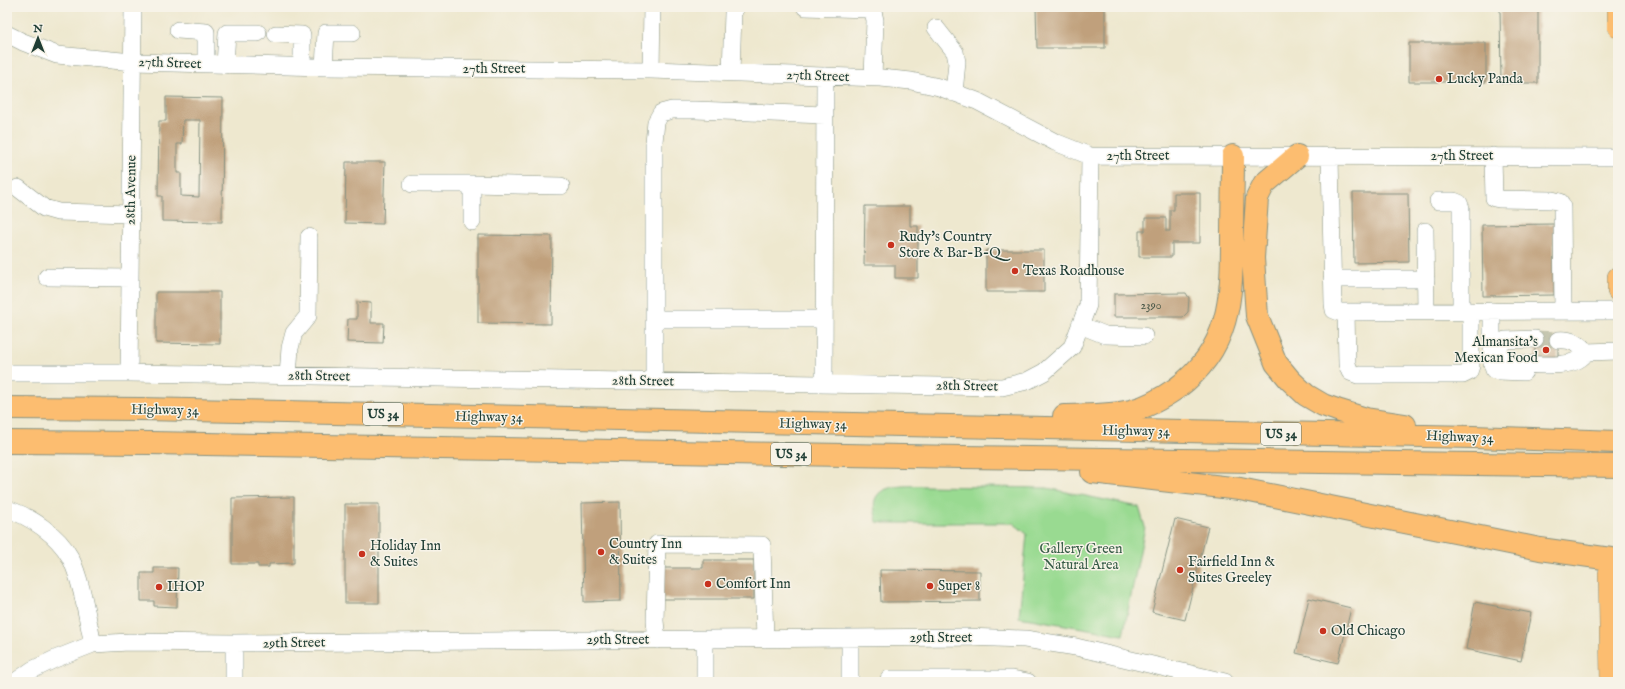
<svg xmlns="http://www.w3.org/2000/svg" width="1625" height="689" viewBox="0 0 1625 689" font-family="'IM FELL English',serif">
	<rect width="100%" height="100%" fill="#f7f3e8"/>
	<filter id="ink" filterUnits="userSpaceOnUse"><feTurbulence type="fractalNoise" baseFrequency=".025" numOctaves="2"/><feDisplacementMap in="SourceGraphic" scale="8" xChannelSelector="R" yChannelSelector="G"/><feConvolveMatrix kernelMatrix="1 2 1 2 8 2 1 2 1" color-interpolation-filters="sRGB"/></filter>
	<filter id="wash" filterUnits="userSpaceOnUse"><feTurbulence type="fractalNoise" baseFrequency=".012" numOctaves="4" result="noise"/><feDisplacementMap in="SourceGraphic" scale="16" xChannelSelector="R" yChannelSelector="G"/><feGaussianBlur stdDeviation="0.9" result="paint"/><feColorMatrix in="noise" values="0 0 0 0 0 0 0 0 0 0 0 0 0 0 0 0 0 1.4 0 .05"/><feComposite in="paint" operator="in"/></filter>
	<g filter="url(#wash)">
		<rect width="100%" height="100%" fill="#eee8cf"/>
		<path fill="#99da91" stroke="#5c8c62" d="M924 486 1047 488 1139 507 1145 527 1123 635 1019 617 1027 534 1013 523H885L877 522C876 515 873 506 875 500 880 483 911 486 924 486Z"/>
		<g id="blocks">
			<path fill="#c0a07c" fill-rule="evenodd" d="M1036 7H1105V48H1037Z
				M1500 7H1538V83H1501Z
				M1409 43H1486V82H1409Z
				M166 97 223 98 222 222 162 221V196H158L159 121H166ZM183 120H200L199 197 181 196V173H177V144H182Z
				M346 162H385L383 224 345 223Z
				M1174 193H1200V243H1172V257H1139V231H1145V218H1166V231H1170V210H1174Z
				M1353 193H1408L1409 262 1354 263Z
				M865 206H910V226H918V278H895V265H864Z
				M1554 224V295L1483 296 1482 225Z
				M478 235 552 236 551 324 478 323Z
				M986 250H1044V292H986Z
				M156 292H220V344L156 343Z
				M1186 293 1189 298 1188 312 1183 317H1114V294Z
				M357 302 371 303V323H384L383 343 347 342 348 319H357Z
				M1535 337H1558V361H1535Z
				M294 497V563L269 564V567H258V564H232V498Z
				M620 502 621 601 584 602 582 503Z
				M345 504H379V603H345Z
				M1175 519 1208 527 1185 620 1152 612Z
				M703 560H754V599H662V568H703Z
				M154 568H178L177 607 154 606V601H141V573H154Z
				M880 570 980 571V601L881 602Z
				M1309 598 1351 608 1338 663 1296 653Z
				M1475 602 1531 613 1521 661 1466 649Z"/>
		</g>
	</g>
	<g filter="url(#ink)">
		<use href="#blocks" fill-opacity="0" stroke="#869282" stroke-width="1"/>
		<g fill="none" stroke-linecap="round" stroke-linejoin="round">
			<path stroke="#c5c6b0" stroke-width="17" stroke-dasharray="17 8" stroke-linecap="butt" d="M1535 339 1558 340"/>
			<defs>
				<path id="minor" d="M805 7 868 9 873 12 875 20 873 78
					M936 28 955 52 957 62 954 93
					M178 30 206 32V64
					M7 34 23 42 57 55 133 62 324 67 651 70 881 78 911 81 939 87 977 101 1055 142 1090 156 1618 157
					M276 34 302 35V66
					M225 65 227 33H258
					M324 67 326 33H352
					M651 70 652 7
					M731 73 733 13 736 7
					M1330 156 1333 304 1334 310 1339 312 1618 311
					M1493 156 1494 198 1499 199 1552 200 1560 202 1562 207 1563 311
					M412 184H472
					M18 188 44 208 58 212 131 214
					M1438 201H1454L1459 203 1461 208V311
					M472 222V184L561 186
					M1425 231 1426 311
					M47 277 130 278
					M1332 279H1426
					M1492 311V364L1494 370 1498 371 1524 372
					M1346 312 1347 364 1350 372 1358 375H1463L1469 372 1471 366V311
					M655 319H824
					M1080 325 1105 335 1144 336
					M1535 339 1505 340 1502 342 1499 350C1501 358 1505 360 1512 363 1531 364 1577 371 1586 352
					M1558 340C1570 339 1579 343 1586 352L1618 351
					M7 373H129L1002 387 1027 381 1044 372 1072 347 1088 305 1090 156
					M129 373 133 7
					M288 376 290 348 294 333 308 316 309 237
					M654 381V142L656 122 661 113 672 110H695L825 115
					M824 384 825 76
					M7 509C30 516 58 535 70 557 82 581 87 618 93 644
					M850 639V682
					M657 640 655 621 657 544 762 545 765 639
					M705 640V682
					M234 643V682
					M15 682 32 670 55 659 93 644 129 642 234 643 966 637 1025 639 1076 647 1225 682
					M889 682V679H1012L1028 682"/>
				<path id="major" d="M1618 7V27
					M1618 277V291
					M1611 682 1609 573 1618 562"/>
				<path id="highway" d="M1297 156 1264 184 1257 198 1253 258 1257 316 1276 363 1290 380 1306 395 1323 405 1340 411 1366 419 1405 425
					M7 408 141 409 1473 437 1618 442
					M1064 416C1086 415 1110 416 1131 411 1147 407 1164 397 1177 388 1230 349 1232 299 1232 238 1232 211 1233 184 1233 156
					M7 442 150 443 962 457 1618 466
					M1092 472 1240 489 1540 549 1618 560"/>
			</defs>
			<use href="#minor" stroke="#869282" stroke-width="18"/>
			<use href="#major" stroke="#869282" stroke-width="22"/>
			<use href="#highway" stroke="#869282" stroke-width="24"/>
			<use href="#minor" stroke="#fff" stroke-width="17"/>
			<use href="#major" stroke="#fcbd6f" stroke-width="21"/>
			<use href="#highway" stroke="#fcbd6f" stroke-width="22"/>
		</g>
	</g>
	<g fill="#c8321e" stroke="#f7f3e8" stroke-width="1.5">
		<circle cx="1439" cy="79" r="4"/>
		<circle cx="891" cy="245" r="4"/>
		<circle cx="1015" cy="271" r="4"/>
		<circle cx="1546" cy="350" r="4"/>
		<circle cx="601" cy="552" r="4"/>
		<circle cx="362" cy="554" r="4"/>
		<circle cx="1180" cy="570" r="4"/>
		<circle cx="708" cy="584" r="4"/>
		<circle cx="930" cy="586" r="4"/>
		<circle cx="159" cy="587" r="4"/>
		<circle cx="1323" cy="631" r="4"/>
	</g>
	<g text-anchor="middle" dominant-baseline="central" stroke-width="3" stroke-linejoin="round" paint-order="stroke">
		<g font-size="12" fill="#475646">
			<text x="1151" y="305">2390</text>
		</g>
		<g fill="#f7f3e8" stroke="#60746a" stroke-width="1">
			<rect x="363" y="403" width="40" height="22" rx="3"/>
			<rect x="1261" y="423" width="40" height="22" rx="3"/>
			<rect x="771" y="443" width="40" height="22" rx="3"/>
		</g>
		<g font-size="13" font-weight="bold" fill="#1f3d34">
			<text x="383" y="414">US 34</text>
			<text x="1281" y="434">US 34</text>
			<text x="791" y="454">US 34</text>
		</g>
		<g font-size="14" fill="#1f3d34" stroke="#f7f3e8">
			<text transform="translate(170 63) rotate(2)">27th Street</text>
			<text x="494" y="69">27th Street</text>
			<text transform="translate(818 76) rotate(2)">27th Street</text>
			<text x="1138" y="156">27th Street</text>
			<text x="1462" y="156">27th Street</text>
			<text transform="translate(131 190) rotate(-89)">28th Avenue</text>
			<text transform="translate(319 376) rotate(1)">28th Street</text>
			<text transform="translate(643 381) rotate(1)">28th Street</text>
			<text transform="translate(967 386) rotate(1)">28th Street</text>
			<text transform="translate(165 410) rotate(1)">Highway 34</text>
			<text transform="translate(489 417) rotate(1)">Highway 34</text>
			<text transform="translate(813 424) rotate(1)">Highway 34</text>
			<text transform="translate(1136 431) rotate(1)">Highway 34</text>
			<text transform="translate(1460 437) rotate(2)">Highway 34</text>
			<text x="941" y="638">29th Street</text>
			<text x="618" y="640">29th Street</text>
			<text transform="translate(294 643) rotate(-1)">29th Street</text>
		</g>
		<g font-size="14" fill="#1f3d34" stroke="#f7f3e8" text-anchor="start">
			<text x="1447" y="79">Lucky Panda</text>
			<text x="899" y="237">Rudy's Country<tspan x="899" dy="16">Store &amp; Bar-B-Q</tspan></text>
			<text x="1023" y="271">Texas Roadhouse</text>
			<text x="1538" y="342" text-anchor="end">Almansita's<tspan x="1538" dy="16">Mexican Food</tspan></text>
			<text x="609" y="544">Country Inn<tspan x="609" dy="16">&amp; Suites</tspan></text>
			<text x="370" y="546">Holiday Inn<tspan x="370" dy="16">&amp; Suites</tspan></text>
			<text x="1188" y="562">Fairfield Inn &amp;<tspan x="1188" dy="16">Suites Greeley</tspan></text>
			<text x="716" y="584">Comfort Inn</text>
			<text x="938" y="586">Super 8</text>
			<text x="167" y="587">IHOP</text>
			<text x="1331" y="631">Old Chicago</text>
		</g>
		<g font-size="14" fill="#375c47" stroke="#f7f3e8">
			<text x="1081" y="549">Gallery Green<tspan x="1081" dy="16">Natural Area</tspan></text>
		</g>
	</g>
	<rect width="1625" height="689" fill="none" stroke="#f7f3e8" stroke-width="24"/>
	<g transform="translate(38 38)" stroke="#f7f3e8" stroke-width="3" paint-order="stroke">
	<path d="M0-3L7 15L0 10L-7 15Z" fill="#1f3d34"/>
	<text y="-6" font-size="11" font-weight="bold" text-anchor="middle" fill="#1f3d34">N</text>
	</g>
</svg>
